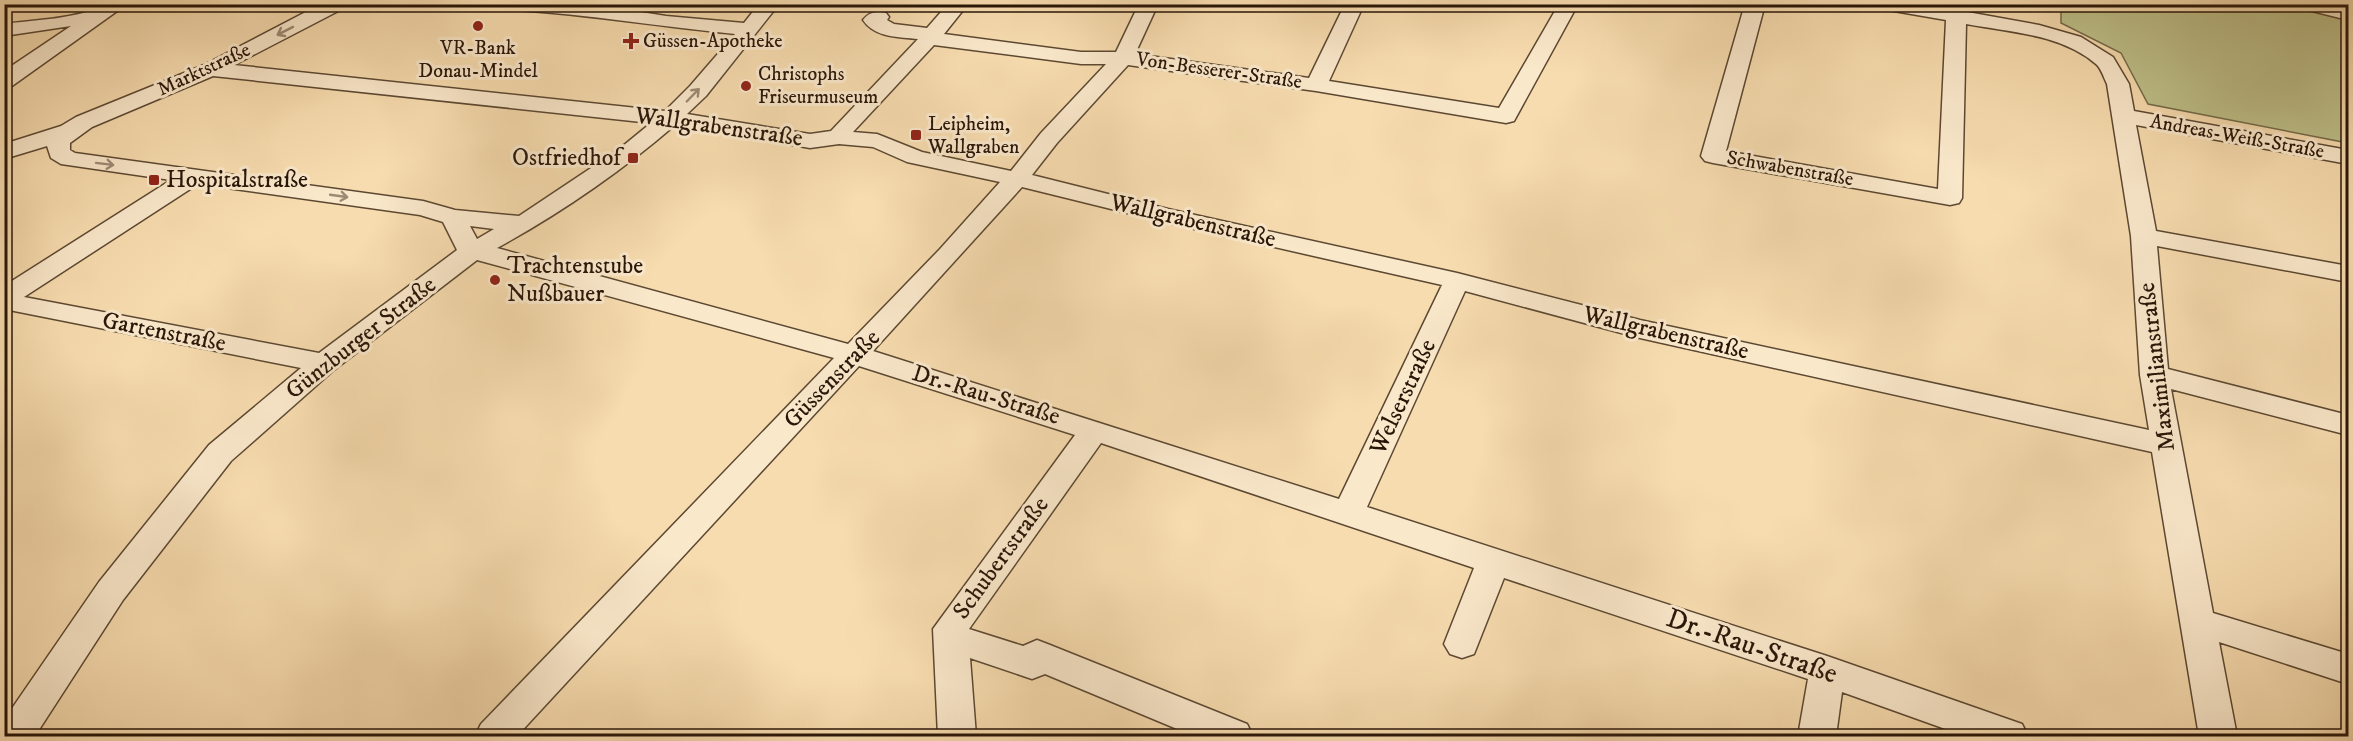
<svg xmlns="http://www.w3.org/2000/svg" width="2353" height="741" viewBox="0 0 2353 741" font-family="'IM FELL DW Pica',serif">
	<rect width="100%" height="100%" fill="#f7dcaf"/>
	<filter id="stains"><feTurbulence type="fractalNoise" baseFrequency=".00333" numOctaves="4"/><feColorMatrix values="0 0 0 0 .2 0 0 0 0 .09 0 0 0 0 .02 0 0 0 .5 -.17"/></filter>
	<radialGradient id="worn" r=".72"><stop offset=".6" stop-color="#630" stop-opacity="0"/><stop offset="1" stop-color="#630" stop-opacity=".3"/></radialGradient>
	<path fill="#bec08a" stroke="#746b4a" stroke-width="1.5" d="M2284 4 2348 19V143L2148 104 2121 53 2061 23V5Z"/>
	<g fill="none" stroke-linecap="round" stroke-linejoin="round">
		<defs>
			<path id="minor" d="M104 4H127L12 86 4 87V71L71 26 4 36V24C32 20 82 19 104 4Z
				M321 4H346L344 8 234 65 665 111 690 86 735 34C661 27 588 14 514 10L507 8 505 4H591L666 16 744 23 759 4H779L706 96 687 114 810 134 831 131 918 39C899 37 875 38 863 20 869 12 877 11 886 13L889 17 887 20 894 24 927 28 948 4H968L944 34 1081 52H1116L1139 4H1158L1135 54 1309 78 1345 4H1364L1329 81 1499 108 1559 4H1578L1514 121 1506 123 1316 91 1128 65 1057 143 1032 175 1168 209 1457 273 1640 320 2149 430 2140 375 2131 236 2107 84C2104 78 2101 68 2096 64 2061 34 2009 32 1966 24L1962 198 1959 203 1950 205 1713 163 1705 161 1701 156 1745 4H1765L1726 151 1938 189 1946 20 1888 10 1881 8 1879 4H1923L2039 25 2081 37 2113 57 2129 84 2134 111 2348 150V164L2136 125 2156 231 2348 266V282L2157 246 2168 369 2348 415V435L2171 389 2213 613 2348 654V684L2219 642 2237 736H2199L2152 452 1640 338 1465 291 1367 507 1827 656 2022 724 2028 736H1965L1842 692 1836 736H1798L1808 679 1504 578 1474 654 1462 658 1450 654 1444 644 1474 568 1101 443 969 629 1023 646 1037 640 1050 645 1247 724 1253 736H1194L1045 674 1032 679 970 658 976 736H938L933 629 1075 435 859 366 517 736H475L481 724 834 358 477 260 334 370 231 461 123 600 35 736H4V720L99 582 209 445 301 368 4 309V286L171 180 61 164 51 158 47 146 4 159V144L61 126 76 117 204 65ZM934 45 1081 64H1106L1041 133 1011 171 922 152 877 134 853 132ZM213 76 651 123 618 150 519 216 455 210 423 201 75 153 70 150V143L92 127ZM675 125 810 148 839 144 873 147 907 162 1000 182 940 249 848 344 497 248C561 213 619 173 675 125ZM198 184 420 215 443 222 457 250 319 353 24 297ZM1022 187 1168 223 1442 285 1339 499 873 351ZM470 226 494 229 477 239Z
				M2298 4H2333L2348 8V20L2300 8Z"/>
		</defs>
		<use href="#minor" stroke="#5c4832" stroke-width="3"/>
		<use href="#minor" fill="#fae8cb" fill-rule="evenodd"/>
	</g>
	<defs><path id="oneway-shaft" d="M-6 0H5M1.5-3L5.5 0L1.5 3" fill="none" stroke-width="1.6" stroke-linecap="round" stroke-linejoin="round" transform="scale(1.5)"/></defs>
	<g stroke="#9c8a74">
		<use href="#oneway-shaft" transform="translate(285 31) rotate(153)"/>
		<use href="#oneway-shaft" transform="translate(693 95) rotate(-46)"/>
		<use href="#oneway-shaft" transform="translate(105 164) rotate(7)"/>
		<use href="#oneway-shaft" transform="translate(339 196) rotate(8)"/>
	</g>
	<g fill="#8f2418" stroke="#fae8cb" stroke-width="2">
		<circle cx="478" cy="26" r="6"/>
		<path d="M628 32h6v6h6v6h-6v6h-6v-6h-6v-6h6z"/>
		<circle cx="746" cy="86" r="6"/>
		<rect x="910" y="129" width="12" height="12" rx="3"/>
		<rect x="627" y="152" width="12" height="12" rx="3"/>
		<rect x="148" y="174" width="12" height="12" rx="3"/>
		<circle cx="495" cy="280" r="6"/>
	</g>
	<g text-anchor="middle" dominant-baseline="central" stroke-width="6" stroke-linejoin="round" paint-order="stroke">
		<g font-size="20" fill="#291609" stroke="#fae8cb" text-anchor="start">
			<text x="643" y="41">Güssen-Apotheke</text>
			<text x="478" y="48" text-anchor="middle">VR-Bank<tspan x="478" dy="23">Donau-Mindel</tspan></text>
			<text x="758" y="74">Christophs<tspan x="758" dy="23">Friseurmuseum</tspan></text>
			<text x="928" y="124">Leipheim,<tspan x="928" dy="23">Wallgraben</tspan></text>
		</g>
		<g font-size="20" fill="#291609" stroke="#fae8cb">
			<text transform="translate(204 70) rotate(-25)">Marktstraße</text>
			<text transform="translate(1219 71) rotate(8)">Von-Besserer-Straße</text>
			<text transform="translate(2237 137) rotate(10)">Andreas-Weiß-Straße</text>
			<text transform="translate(1790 169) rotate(10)">Schwabenstraße</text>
		</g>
		<g font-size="24" fill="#291609" stroke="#fae8cb">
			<text transform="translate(719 127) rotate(8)">Wallgrabenstraße</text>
			<text transform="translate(1193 221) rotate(13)">Wallgrabenstraße</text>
			<text transform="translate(164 332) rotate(11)">Gartenstraße</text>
			<text transform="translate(1666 333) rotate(13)">Wallgrabenstraße</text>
			<text transform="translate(361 338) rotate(-38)">Günzburger Straße</text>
			<text transform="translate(2157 367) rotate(-97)">Maximilianstraße</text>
			<text transform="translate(832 379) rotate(-46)">Güssenstraße</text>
			<text transform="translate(986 395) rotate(17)">Dr.-Rau-Straße</text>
			<text transform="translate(1403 397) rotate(-65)">Welserstraße</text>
			<text transform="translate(1001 558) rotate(-54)">Schubertstraße</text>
		</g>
		<g font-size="24" fill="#291609" stroke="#fae8cb" text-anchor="start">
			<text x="621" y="158" text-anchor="end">Ostfriedhof</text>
			<text x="166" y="180">Hospitalstraße</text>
			<text x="507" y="266">Trachtenstube<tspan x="507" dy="28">Nußbauer</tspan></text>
		</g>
		<g font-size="28" fill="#291609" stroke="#fae8cb">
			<text transform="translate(1752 646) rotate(19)">Dr.-Rau-Straße</text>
		</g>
	</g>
	<rect width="2353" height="741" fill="none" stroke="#f7dcaf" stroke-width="24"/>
	<rect x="6" y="6" width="2341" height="729" fill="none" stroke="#291609" stroke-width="3"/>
	<rect x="12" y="12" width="2329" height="717" fill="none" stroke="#291609" stroke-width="1.5"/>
	<rect width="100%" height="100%" filter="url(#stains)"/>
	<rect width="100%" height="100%" fill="url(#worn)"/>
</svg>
